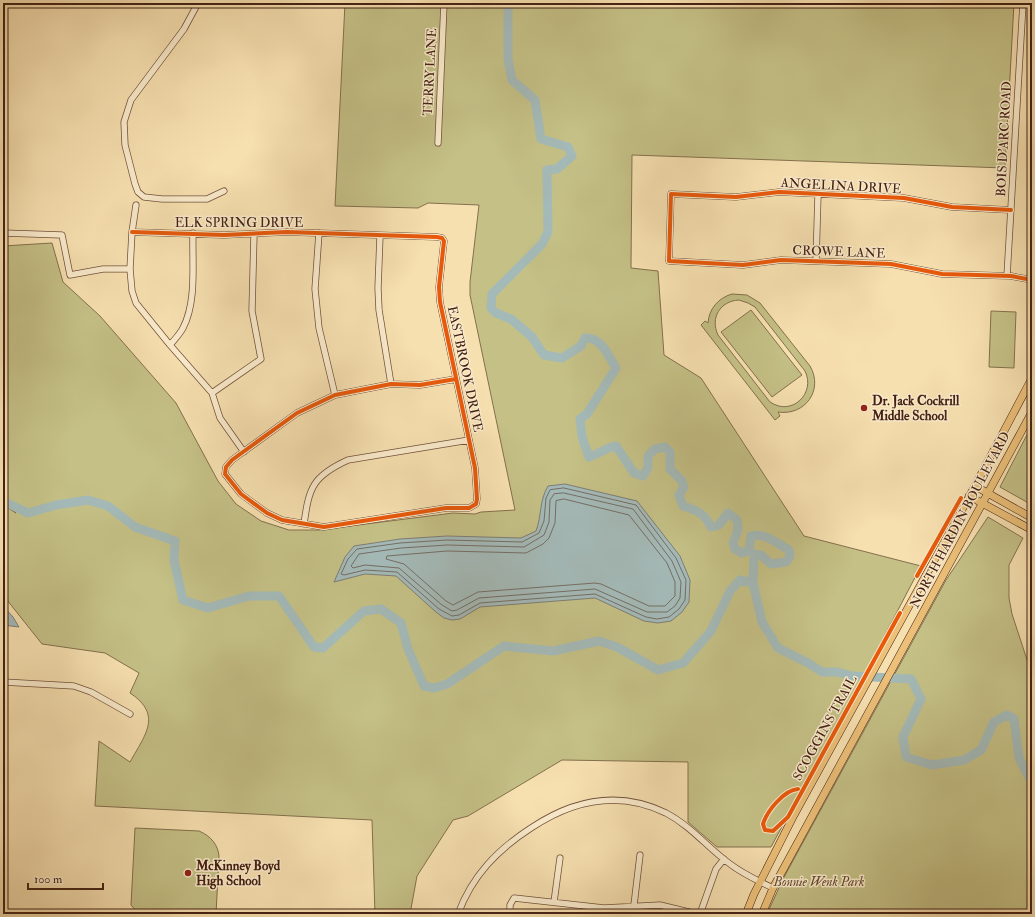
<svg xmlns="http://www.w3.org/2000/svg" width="1035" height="917" viewBox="0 0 1035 917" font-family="'IM FELL Double Pica',serif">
	<rect width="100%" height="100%" fill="#f7e0b0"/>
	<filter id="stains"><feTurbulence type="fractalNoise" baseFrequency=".005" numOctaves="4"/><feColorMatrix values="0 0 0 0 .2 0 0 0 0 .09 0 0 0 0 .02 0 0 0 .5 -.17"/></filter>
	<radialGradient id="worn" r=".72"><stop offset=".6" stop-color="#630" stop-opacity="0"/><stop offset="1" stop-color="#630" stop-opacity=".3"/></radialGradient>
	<path fill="#c4c086" stroke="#84704d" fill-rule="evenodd" d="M345 3H1014L1005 168 632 155 631 268 658 271 664 355 701 378 804 536 921 566 875 654 771 847H717L688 822V762L562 760 468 816 453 820 417 876 410 914H375L372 820 95 806 99 741 130 762C145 735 163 715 130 693L139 673 105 653 42 644 3 595V505L16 513 3 503V246L52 243 63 282 100 316 176 403 218 481 236 504 261 521 289 530H319L453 513 475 514 481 512 515 510 470 295V282L479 205 428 203 418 208 335 206Z
		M732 294 747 295 760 303 810 366C824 390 805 416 778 412L780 416 775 420 701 325 705 321 708 323C709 309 718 298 732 294ZM739 300 748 303 755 307 805 371C816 393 792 417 770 402L718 335C710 318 720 301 739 300Z
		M751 310 802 375 772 397 721 332Z
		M991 311 1016 312 1014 368 989 367Z
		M1032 425V505L1000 487Z
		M988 517 1023 538 1009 565V598L1012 614 1032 675V914H767L783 879 946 580Z
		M135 828 199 831C211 836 218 845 219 856L216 914 138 913 131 905Z"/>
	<path fill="#a4bab8" stroke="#7e7d76" d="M565 484 637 501 680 556 690 580 689 602 682 612 671 621 658 623 644 621 595 598 480 607 460 619 452 620 444 618 436 612 396 576 365 574 334 582 345 557 354 546 400 539 447 536 521 538 536 531C542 515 539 501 548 486Z
		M3 606 13 617 19 627 3 625Z"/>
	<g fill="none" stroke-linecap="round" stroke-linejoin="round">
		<path stroke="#746e66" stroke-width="1" d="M564 488 636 505 676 558 686 580 685 600 679 609 669 617 657 619 646 617 595 594 480 603 459 615 452 616 439 609 397 572 365 570 344 575 341 574 348 559 357 549 400 543 447 540 522 542 539 533 544 521 546 498 550 490Z
			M564 493 633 509 672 561 681 582 680 598 675 606 667 612H647L595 589 479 598 457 610 452 611 442 605 399 568 365 565 353 568 351 566 359 554 401 548 447 545 524 547 544 535 549 522 550 500 554 494Z
			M564 499 629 515 667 563 675 582V596L665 606H649L601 584 595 583 478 592 453 605 446 601 404 564 386 559 387 556 447 551 526 553 543 544 549 538 555 523 556 501Z"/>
		<path stroke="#a4bab8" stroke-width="9" d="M508 3V59L512 80 535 100 541 139 568 147 572 156 557 169 547 170 548 232 542 244 492 294 491 308 496 313 511 319 532 337 544 355 562 358 581 346 585 338C602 337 608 356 616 368L587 414 580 419 582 437 589 457C599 454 607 447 616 446L634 473 643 476 648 468V456L655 449 665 447 670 452V469L682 481 684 487 679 495 683 506C697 510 705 514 711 527L719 525 728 513 737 520 738 530 733 543 735 549 742 553 749 550 751 536C764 532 778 544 789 550L790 556 786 562 771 564 761 555 754 554 753 583
			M3 501 28 513 56 505 88 500 108 506 135 527 175 541 174 560 183 600 208 608 249 596H279L314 647 323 648 364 611 381 609 401 623 408 649 424 686 434 688 447 684 504 646 553 651 599 641 617 647 658 670 683 663 711 631 730 591 740 580 753 583 762 622 778 648 808 663 822 672H837L852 676 911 679 921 699 903 737 906 757 932 765 964 760 981 750 994 722 1007 715 1014 719 1019 758 1032 783"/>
		<defs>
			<path id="minor" d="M198 3 184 29 131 100 124 122 125 145 135 184 138 192 144 197 162 199H207L224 191
				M438 143 444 3
				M136 205 132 232 130 269 132 291 136 303 170 345 212 393 220 418 244 452
				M1011 210 952 207 904 198 779 192 736 197 671 194 669 261 743 265 781 260 891 264 942 274 1011 276 1032 280
				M132 232 224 235 287 232 437 237 442 238 444 241 439 287 440 302 475 468 477 499 476 504 469 508H446L324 527 282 520 267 513 241 494 225 474 226 467 232 460 297 413 335 395 391 384 420 385 456 379
				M3 233 62 235 70 275 103 269H130
				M319 233 315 289 319 328 335 395
				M380 236 378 288 379 310 391 384
				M816 261 818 195
				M1007 276 1023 3
				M170 345C174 340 180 334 183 328 197 301 192 263 193 233
				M212 393 261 359 252 311 254 234
				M304 524C309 487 313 476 348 460L469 440
				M3 682 74 686 91 692 130 714
				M554 902 560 858
				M634 905 640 855
				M458 914C472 876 497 850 531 828 573 800 619 790 666 813 691 826 708 848 730 864 743 874 758 881 773 888
				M510 914V905L514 898 604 908 660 905 697 914
				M700 914 716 869 724 859"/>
			<path id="major" d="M975 486 1032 518
				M969 496 1032 530
				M746 914 754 894 794 815 975 486 1032 378
				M762 914 773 888 1032 412"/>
		</defs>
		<use href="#minor" stroke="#71513b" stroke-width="7"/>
		<use href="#major" stroke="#442114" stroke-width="8"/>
		<use href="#minor" stroke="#faebcc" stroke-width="5.5"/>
		<use href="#major" stroke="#ecc078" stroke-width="7"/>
		<defs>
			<path id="cycleway" d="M1011 210 952 207 904 198 779 192 736 197 671 194 669 261 743 265 781 260 891 264 942 274 1011 276 1032 280
				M132 232 224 235 287 232 437 237 442 238 444 241 439 287 440 302 475 468 477 499 476 504 469 508H446L324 527 282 520 267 513 241 494 225 474 226 467 232 460 297 413 335 395 391 384 420 385 456 379
				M917 576 961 498
				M798 789C784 790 767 811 763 824L765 830 773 831 788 817 900 613"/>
		</defs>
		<use href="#cycleway" stroke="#faebcc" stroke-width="6"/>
		<use href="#cycleway" stroke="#e8590c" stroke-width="4"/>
	</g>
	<g fill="#8f2418" stroke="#faebcc" stroke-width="1.5">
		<circle cx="864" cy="408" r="4"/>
		<circle cx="188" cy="873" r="4"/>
	</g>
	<g text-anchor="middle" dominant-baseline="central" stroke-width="3" stroke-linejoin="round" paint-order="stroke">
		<g font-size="13" fill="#442114" stroke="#faebcc">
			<text transform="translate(430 72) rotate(-87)">TERRY LANE</text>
			<text transform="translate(1004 139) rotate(-87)">BOIS D'ARC ROAD</text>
			<text transform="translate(841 186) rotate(3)">ANGELINA DRIVE</text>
			<text x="239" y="223">ELK SPRING DRIVE</text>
			<text transform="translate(839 252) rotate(2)">CROWE LANE</text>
			<text transform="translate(465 369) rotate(78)">EASTBROOK DRIVE</text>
			<text transform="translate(960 520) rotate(-62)">NORTH HARDIN BOULEVARD</text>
			<text transform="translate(825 728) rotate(-61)">SCOGGINS TRAIL</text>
		</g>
		<g font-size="13" font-weight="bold" fill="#442114" stroke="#faebcc" text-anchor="start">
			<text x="872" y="401">Dr. Jack Cockrill<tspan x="872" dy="15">Middle School</tspan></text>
			<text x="196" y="866">McKinney Boyd<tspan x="196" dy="15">High School</tspan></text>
		</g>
		<g font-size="13" font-style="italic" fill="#644930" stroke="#faebcc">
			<text x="819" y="882">Bonnie Wenk Park</text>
		</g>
	</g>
	<rect width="1035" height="917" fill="none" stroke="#f7e0b0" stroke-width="16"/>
	<rect x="4" y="4" width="1027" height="909" fill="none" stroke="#442114" stroke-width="2"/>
	<rect x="8" y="8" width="1019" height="901" fill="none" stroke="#442114"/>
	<path d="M28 883v6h75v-6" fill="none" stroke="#442114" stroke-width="2"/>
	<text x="34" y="883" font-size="12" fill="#442114" stroke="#faebcc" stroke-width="3" paint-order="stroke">100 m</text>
	<rect width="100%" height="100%" filter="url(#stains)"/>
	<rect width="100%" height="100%" fill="url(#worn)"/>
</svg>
